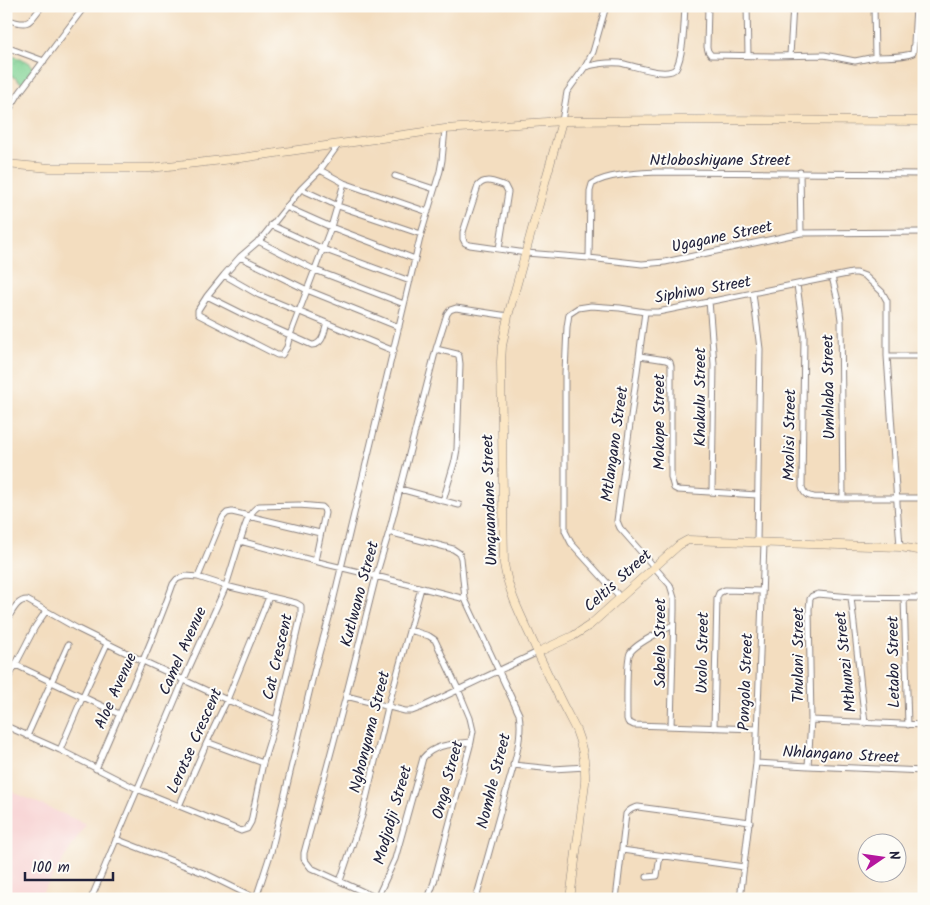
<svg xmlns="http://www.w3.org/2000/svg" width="930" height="905" viewBox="0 0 930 905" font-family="Kalam,sans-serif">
	<defs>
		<pattern id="park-crowns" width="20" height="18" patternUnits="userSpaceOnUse" patternTransform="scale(1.25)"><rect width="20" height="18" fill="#7fd293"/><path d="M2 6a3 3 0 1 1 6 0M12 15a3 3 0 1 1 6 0" fill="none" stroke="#6db480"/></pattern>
	</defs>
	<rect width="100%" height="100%" fill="#fdfcf7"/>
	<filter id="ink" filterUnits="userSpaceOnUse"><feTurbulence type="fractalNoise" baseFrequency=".02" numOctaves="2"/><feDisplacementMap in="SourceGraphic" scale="10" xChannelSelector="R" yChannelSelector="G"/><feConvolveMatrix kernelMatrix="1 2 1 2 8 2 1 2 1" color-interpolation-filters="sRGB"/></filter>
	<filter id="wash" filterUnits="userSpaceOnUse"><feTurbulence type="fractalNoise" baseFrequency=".0096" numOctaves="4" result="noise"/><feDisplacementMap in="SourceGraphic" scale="20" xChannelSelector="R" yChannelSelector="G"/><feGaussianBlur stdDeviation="1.12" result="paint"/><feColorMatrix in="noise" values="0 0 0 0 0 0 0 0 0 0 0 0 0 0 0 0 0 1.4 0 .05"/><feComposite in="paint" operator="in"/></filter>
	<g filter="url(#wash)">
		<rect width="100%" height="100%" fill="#f3ddbf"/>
		<path fill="#f7cfd0" d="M6 789 86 824 38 899H6Z"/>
		<path fill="url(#park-crowns)" stroke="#507a67" d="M6 54C16 58 32 59 34 70L24 85 6 71Z"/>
	</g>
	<g filter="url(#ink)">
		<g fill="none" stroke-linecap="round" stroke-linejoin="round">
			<defs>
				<path id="street" d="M708 6 707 47 708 51 711 55 774 56 824 55 855 61 875 57 874 6
					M747 6 748 55
					M6 19C29 27 28 24 42 6
					M6 47 44 61
					M790 55 793 6
					M875 57C887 56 902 58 913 53L914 43 916 6
					M585 67C596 64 608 62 620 63 632 65 668 79 676 68 684 55 684 21 685 6
					M6 115 20 92 85 6
					M562 121 567 92 585 67 593 52 606 6
					M338 145 320 170 301 189 261 239 240 257 224 275 207 296 198 310V314L199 315 277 355H282L287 347 290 335 331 227 344 183
					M320 170 344 183 428 212
					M800 172 801 233
					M395 176 434 189
					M301 189 338 206 421 234
					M286 207 331 227 415 259
					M271 225 323 249 410 281
					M258 241 315 270 404 304
					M499 249 508 192 505 186 503 185C494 182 485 177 478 186L463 232V239L465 243 470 245 526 253 589 258 642 264 665 262 801 233 924 232
					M240 257 307 290 399 327
					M589 258 590 191 592 184C607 174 639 173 657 172L924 174
					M224 275 259 295 394 351
					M832 277 839 305 841 320 843 498
					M797 285 804 336 802 487C804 494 807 496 814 497L843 498H924
					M753 293 760 349 757 542
					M207 296 241 313 312 345C323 345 324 332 327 323
					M709 301 714 364 712 492
					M645 312 617 521 620 528 670 585 674 598V610L671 726
					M436 349 457 354 459 356 460 364 457 449 455 460 443 501
					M640 356 666 360 670 362 671 366V477L674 488 678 490 757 495
					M887 356H924
					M400 489 459 505
					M389 532 453 549 459 553 461 558 465 599
					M240 541C245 528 247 513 259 506L299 505 322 507 324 509 325 513 315 561
					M198 577 223 517 227 513 232 512 320 533
					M620 597 571 543 565 531V373L567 327 569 314 578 308 591 306 620 308 645 312H658L852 273H857L865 276 882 292 887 301V356L900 547
					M851 597 865 723
					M904 598 908 725
					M6 621C12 613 16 600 27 600L78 629 143 661 227 700 276 720 301 615V606L296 603 226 586 198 577 186 576 177 579 173 584C151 647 122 707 96 769
					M673 625C663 631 636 643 630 653 626 660 627 707 627 719L628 722 634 725 757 729
					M410 630 429 636 435 640 458 689 470 718 473 731 471 742 434 882 428 899
					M16 665 119 714
					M6 683 35 627 46 611
					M346 696 405 711H412L420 708 538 652
					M811 720 924 725
					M6 726 60 750 137 789 241 831 247 829 251 822 263 763 276 720
					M714 728 717 598 719 593 725 590 762 591
					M27 736 68 645
					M207 742 263 763
					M60 750 83 696 107 644
					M756 763 808 766 924 771
					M513 765 553 769 586 767
					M808 766 811 720 809 609 810 599 812 596 818 594 851 597 924 598
					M179 806 207 742 227 700 269 597
					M116 839 206 874 257 899
					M622 850 744 867
					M647 877 657 876 660 856
					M340 881 362 816 388 707 421 588
					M256 898 271 852 315 668 330 614 421 234 440 171 442 160 445 129
					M377 898 395 859 423 758C434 744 454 744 471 742
					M91 899 184 679 226 586 240 541 326 564 376 576 465 599 519 714C524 740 510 777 503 802 494 834 485 866 476 899
					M379 899 311 868 304 859V853L346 696 376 576 389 532 436 349 447 314 450 310 456 308 508 316
					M616 899 626 814C629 810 632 808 638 807L750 822
					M740 899 756 763 764 543"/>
				<path id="secondary" d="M562 121 508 316 502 346 501 362 504 564C508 589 518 610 529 633 543 665 559 698 576 730 583 748 586 763 585 783L570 899
					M6 164 50 168H150L241 158 445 129 562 121 679 120 924 121
					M538 652 573 636 590 625 679 545 688 540 900 547 924 551"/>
			</defs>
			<use href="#street" stroke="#8a807d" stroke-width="7"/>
			<use href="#secondary" stroke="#8a807d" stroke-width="9"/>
			<use href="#street" stroke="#fff" stroke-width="5"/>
			<use href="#secondary" stroke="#fbe6c4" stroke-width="8"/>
		</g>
	</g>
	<g text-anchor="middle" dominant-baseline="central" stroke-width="4" stroke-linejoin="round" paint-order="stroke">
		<g font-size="16" fill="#22223b" stroke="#fdfcf7">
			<text x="720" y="160">Ntloboshiyane Street</text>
			<text transform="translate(722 237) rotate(-12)">Ugagane Street</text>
			<text transform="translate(703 290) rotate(-10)">Siphiwo Street</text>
			<text transform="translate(829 387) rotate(-91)">Umhlaba Street</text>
			<text transform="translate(700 397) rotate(-90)">Khakulu Street</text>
			<text transform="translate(659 422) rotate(-90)">Mokope Street</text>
			<text transform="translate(790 435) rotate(-89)">Mxolisi Street</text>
			<text transform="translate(615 444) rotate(-82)">Mtlangano Street</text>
			<text transform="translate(490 500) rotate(-92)">Umquandane Street</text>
			<text transform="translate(618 581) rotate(-42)">Celtis Street</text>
			<text transform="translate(360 594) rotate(-75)">Kutlwano Street</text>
			<text transform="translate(660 643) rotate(-90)">Sabelo Street</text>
			<text transform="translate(183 651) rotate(-66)">Camel Avenue</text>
			<text transform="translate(703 653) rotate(-89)">Uxolo Street</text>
			<text transform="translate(798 655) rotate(-90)">Thulani Street</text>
			<text transform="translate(278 657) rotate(-77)">Cat Crescent</text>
			<text transform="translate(846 662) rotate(-96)">Mthunzi Street</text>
			<text transform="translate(894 662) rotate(-91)">Letabo Street</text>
			<text transform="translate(746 682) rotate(-88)">Pongola Street</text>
			<text transform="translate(116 691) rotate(-66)">Aloe Avenue</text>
			<text transform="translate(370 732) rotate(-76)">Nghonyama Street</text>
			<text transform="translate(195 741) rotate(-66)">Lerotse Crescent</text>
			<text transform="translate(841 755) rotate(3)">Nhlangano Street</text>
			<text transform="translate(448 780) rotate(-75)">Onga Street</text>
			<text transform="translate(494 781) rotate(-76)">Nomhle Street</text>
			<text transform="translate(393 815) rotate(-74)">Modjadji Street</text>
		</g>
	</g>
	<rect width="930" height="905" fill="none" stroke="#fdfcf7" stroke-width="25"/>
	<g transform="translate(882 858) rotate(77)"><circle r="24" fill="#fdfcf7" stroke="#a5a5ac"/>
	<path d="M0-4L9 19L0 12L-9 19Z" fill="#b5179e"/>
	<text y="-8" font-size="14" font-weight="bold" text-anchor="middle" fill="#22223b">N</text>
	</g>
	<path d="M25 872v8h88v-8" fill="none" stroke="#22223b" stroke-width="2.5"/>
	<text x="32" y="872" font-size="15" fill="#22223b" stroke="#fdfcf7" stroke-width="4" paint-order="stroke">100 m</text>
</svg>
